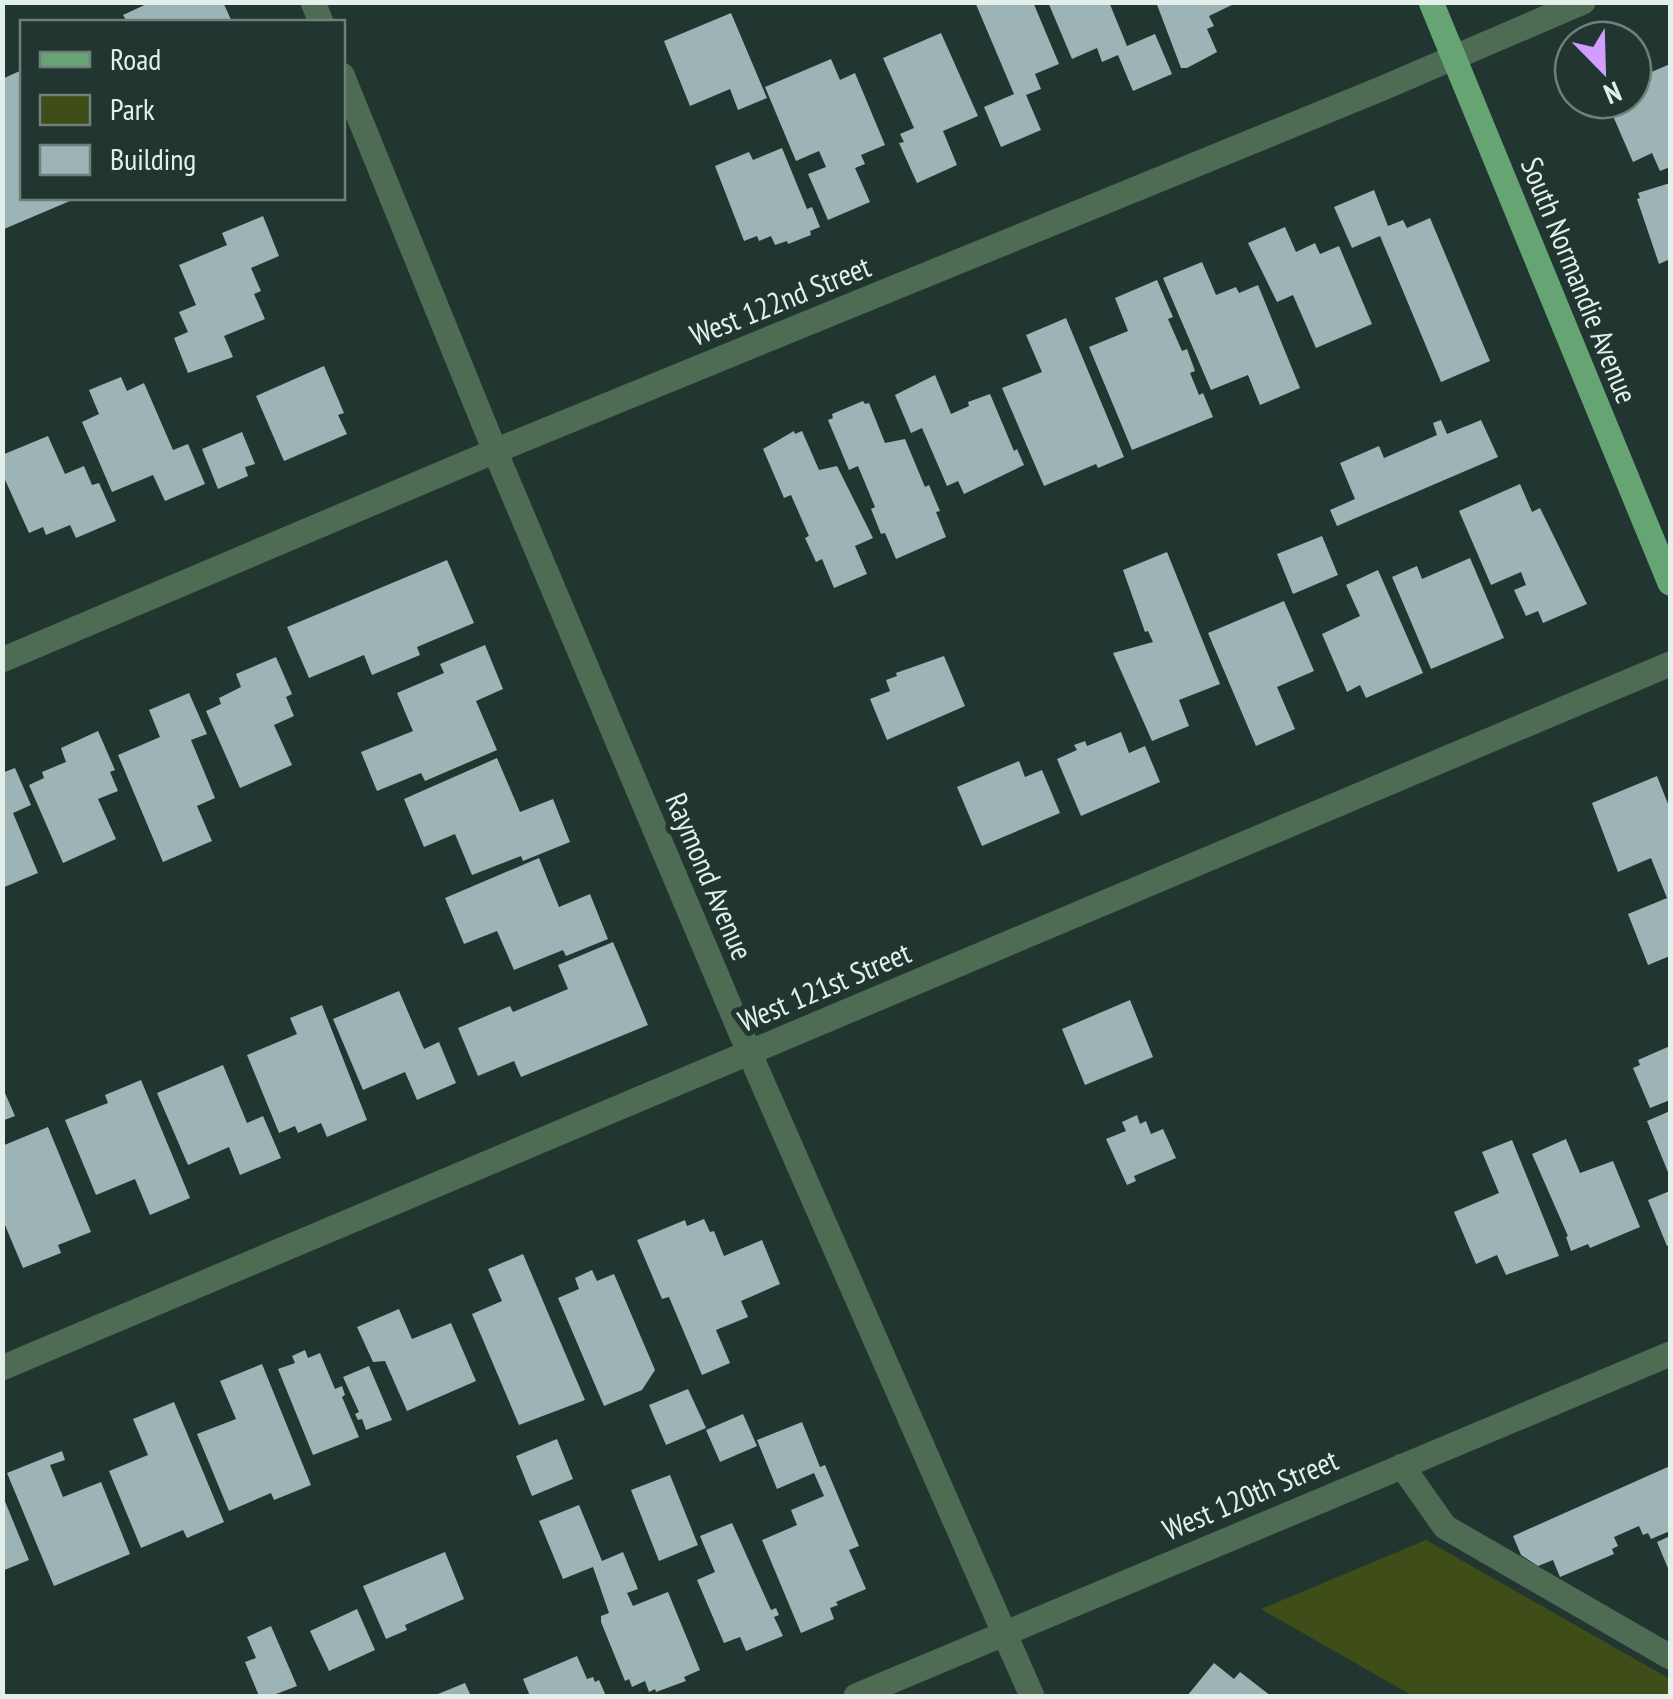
<svg xmlns="http://www.w3.org/2000/svg" width="1673" height="1699" viewBox="0 0 1673 1699" font-family="'PT Sans Narrow',sans-serif">
	<rect width="100%" height="100%" fill="#223631"/>
	<path fill="#3f4e18" d="M1426 1540 1670 1679V1696H1413L1261 1609Z"/>
	<path fill="#9cb4b6" d="M151 2H223L232 22H127L123 15Z
		M975 2H1033L1059 64 1035 74 1041 89 1026 95 1041 130 1001 147 984 107 1014 94Z
		M1048 2H1109L1127 46 1155 34 1172 74 1133 91 1118 55 1102 62 1097 48 1072 59Z
		M1156 2H1238L1209 16 1214 26 1207 29 1217 52 1187 68H1181Z
		M731 13 767 98 738 110 730 89 690 106 664 41Z
		M941 33 978 116 943 131 957 165 917 183 899 143 904 142 900 134 914 128 883 58Z
		M831 59 840 80 855 73 885 145 861 155 865 164 855 168 870 202 828 220 808 174 826 167 819 151 796 161 765 87Z
		M1670 64V167L1660 171 1652 153 1633 162 1606 100H1633V80Z
		M22 70V198H77L4 229 2 79Z
		M782 148 807 209 812 207 820 227 810 231 811 235 788 244 787 241 775 245 771 236 759 241 757 236 744 241 715 166 749 152 753 160Z
		M1670 183V259L1659 264 1637 199 1640 198 1638 193Z
		M1374 190 1388 226 1403 220 1407 228 1430 218 1490 361 1441 382 1380 236 1352 248 1334 207Z
		M263 216 279 256 251 268 261 291 254 294 265 319 224 336 233 357 188 373 174 338 188 332 179 312 196 305 179 265 227 245 222 233Z
		M1285 227 1296 252 1315 243 1320 254 1339 246 1372 324 1316 348 1293 295 1277 302 1248 243Z
		M1202 262 1216 295 1236 287 1239 293 1258 285 1300 388 1260 405 1248 375 1211 390 1163 278Z
		M1157 280 1173 317 1168 319 1182 351 1187 349 1195 371 1190 373 1199 395 1203 393 1213 417 1132 450 1089 347 1128 331 1115 298Z
		M1066 318 1124 457 1098 468 1096 464 1044 486 1002 388 1042 372 1026 335Z
		M324 366 344 413 338 415 347 434 284 461 256 396Z
		M935 375 951 414 969 406 968 402 990 394 1014 451 1017 449 1024 465 964 494 958 481 947 486 922 428 911 433 895 395Z
		M121 377 127 391 144 383 173 450 188 444 205 484 165 501 153 475 112 492 82 422 99 414 89 390Z
		M863 401 865 404 869 403 885 443 905 439 925 487 929 485 940 511 936 512 946 537 896 559 885 533 881 534 871 509 875 507 858 466 849 470 828 420 833 418 832 414Z
		M1441 420 1447 434 1481 420 1498 457 1337 526 1330 510 1355 499 1340 463 1379 446 1384 458 1437 435 1433 423Z
		M794 431 795 434 802 431 819 470 837 466 873 538 855 546 867 574 834 588 822 559 816 562 805 538 809 536 791 495 784 498 763 449Z
		M242 432 255 464 245 467 248 476 218 489 202 449Z
		M48 436 65 474 84 466 92 485 99 483 116 521 76 538 70 525 46 535 43 527 29 533 2 473V455Z
		M1520 484 1532 512 1540 508 1587 604 1543 623 1538 611 1526 616 1514 590 1526 585 1521 572 1491 585 1459 511Z
		M1322 536 1338 575 1293 594 1277 554Z
		M1167 552 1220 684 1179 700 1189 726 1152 741 1113 653 1153 642 1148 631 1145 632 1123 570Z
		M1470 558 1504 638 1431 669 1392 577 1417 566 1422 579Z
		M447 560 474 623 417 647 420 655 372 675 364 655 309 678 287 627Z
		M1378 570 1423 673 1366 698 1360 685 1347 692 1322 634 1360 616 1346 585Z
		M1284 601 1314 671 1277 687 1295 729 1256 746 1208 633Z
		M485 645 503 689 476 701 497 750 425 781 421 773 377 791 361 752 413 731 397 693 444 673 440 664Z
		M944 656 965 706 887 740 870 699 890 691 886 680 897 676 896 673Z
		M276 657 292 694 286 697 294 716 274 725 292 765 240 788 206 711 221 704 219 698 241 687 236 674Z
		M189 693 207 734 191 740 215 798 197 806 212 841 163 862 118 755 160 737 149 710Z
		M98 731 115 770 110 772 118 791 98 799 116 839 63 863 29 785 44 778 42 772 66 762 61 748Z
		M1121 732 1129 753 1145 746 1160 782 1081 816 1057 759 1077 750 1074 745 1085 741 1087 746Z
		M497 758 520 812 553 799 570 842 523 861 521 856 472 875 455 834 424 847 404 799Z
		M1019 761 1025 777 1042 770 1060 813 982 846 957 787Z
		M15 768 31 805 13 813 38 873 2 888V773Z
		M1657 776 1670 809V956L1648 965 1628 914 1667 898 1651 858 1618 872 1592 803Z
		M539 858 559 907 590 894 608 939 566 956 563 950 514 970 497 931 464 944 445 898Z
		M613 942 648 1025 521 1077 514 1061 478 1076 458 1028 510 1006 513 1012 568 989 558 965Z
		M399 991 424 1049 439 1042 456 1083 417 1100 405 1072 363 1090 333 1019Z
		M1130 1000 1153 1057 1085 1085 1062 1029Z
		M322 1005 367 1120 327 1137 321 1123 298 1133 295 1126 279 1133 247 1055 297 1034 290 1018Z
		M1670 1046V1100L1650 1108 1633 1068 1640 1065 1638 1060Z
		M223 1065 247 1123 263 1116 281 1158 240 1175 229 1147 188 1165 157 1093Z
		M141 1080 190 1198 150 1215 135 1179 96 1195 65 1120 108 1103 105 1095Z
		M2 1086 15 1116 2 1121Z
		M1670 1111V1177L1647 1121Z
		M1137 1115 1140 1124 1146 1121 1151 1134 1163 1129 1176 1158 1134 1176 1136 1181 1127 1185 1106 1139 1126 1131 1122 1122Z
		M48 1127 91 1232 58 1245 61 1253 23 1268 2 1218V1146Z
		M1566 1139 1580 1173 1613 1161 1640 1227 1590 1248 1588 1244 1571 1251 1566 1237 1568 1236 1532 1154Z
		M1512 1140 1559 1256 1506 1275 1497 1255 1476 1264 1454 1212 1499 1193 1482 1152Z
		M1670 1191V1244L1667 1246 1648 1200Z
		M704 1219 710 1232 714 1231 724 1256 762 1240 780 1284 741 1301 748 1317 716 1330 730 1363 702 1375 669 1297 662 1299 637 1240 685 1220 687 1226Z
		M523 1254 585 1400 519 1425 472 1314 502 1301 488 1269Z
		M592 1270 597 1281 614 1274 655 1370 642 1390 604 1406 558 1298 579 1289 575 1278Z
		M399 1309 412 1339 451 1323 476 1381 407 1411 385 1361 373 1362 357 1327Z
		M305 1350 308 1358 320 1353 335 1389 342 1386 345 1395 342 1397 359 1437 313 1455 278 1369 295 1363 292 1356Z
		M262 1364 311 1485 274 1500 271 1493 229 1511 197 1434 236 1419 220 1381Z
		M369 1366 392 1420 366 1430 362 1419 358 1420 355 1414 359 1412 343 1377Z
		M688 1389 706 1428 666 1445 649 1405Z
		M174 1402 224 1522 187 1538 183 1530 141 1548 109 1471 148 1455 133 1419Z
		M743 1414 757 1446 720 1462 706 1430Z
		M802 1422 820 1467 825 1465 859 1546 849 1550 866 1589 836 1602 838 1605 830 1608 834 1619 801 1633 762 1540 797 1525 791 1510 824 1496 814 1473 777 1489 757 1440Z
		M557 1439 573 1479 532 1496 516 1456Z
		M62 1451 65 1460 50 1465 63 1497 101 1482 130 1554 54 1586 7 1473Z
		M1670 1466V1531L1651 1539 1648 1533 1643 1535 1639 1526 1614 1537 1618 1546 1612 1549 1614 1554 1560 1577 1553 1560 1538 1566 1521 1555 1513 1536Z
		M670 1475 698 1545 659 1561 631 1490Z
		M2 1494 29 1560 2 1571Z
		M579 1505 602 1561 623 1552 638 1589 627 1593 633 1606 668 1592 700 1670 684 1677 686 1681 656 1692 655 1689 649 1692 645 1681 632 1687 629 1679 625 1681 601 1622V1616L609 1613 593 1567 563 1579 539 1521Z
		M732 1523 771 1610 776 1608 779 1615 774 1617 783 1636 746 1651 740 1637 724 1643 697 1580 715 1572 700 1536Z
		M1670 1536V1573L1657 1542Z
		M445 1552 464 1599 405 1625 407 1630 386 1639 363 1586Z
		M357 1609 375 1650 329 1671 310 1631Z
		M271 1626 297 1686 271 1696H259L245 1662 256 1658 247 1637Z
		M577 1656 587 1679 593 1677 595 1682 599 1680 606 1696H530L523 1679Z
		M1214 1663 1234 1679 1240 1672 1271 1696H1187Z
		M465 1683 471 1696H433Z"/>
	<g fill="none" stroke-linecap="round" stroke-linejoin="round">
		<path stroke="#4e6c53" stroke-width="25" d="M313 2 321 22
			M342 75 495 451 749 1052 1032 1696
			M2 660 495 451 1383 88 1583 2
			M2 1368 1670 664
			M1402 1466 1445 1527 1670 1657
			M856 1696 1670 1354"/>
		<path stroke="#66a573" stroke-width="25" d="M1431 2 1670 583"/>
	</g>
	<g text-anchor="middle" dominant-baseline="central" stroke-width="10" stroke-linejoin="round" paint-order="stroke">
		<g font-size="30" fill="#e3efeb" stroke="#223631">
			<text transform="translate(1580 280) rotate(68)">South Normandie Avenue</text>
			<text transform="translate(780 300) rotate(-22)">West 122nd Street</text>
			<text transform="translate(710 876) rotate(67)">Raymond Avenue</text>
			<text transform="translate(824 986) rotate(-23)">West 121st Street</text>
			<text transform="translate(1250 1494) rotate(-23)">West 120th Street</text>
		</g>
	</g>
	<rect width="1673" height="1699" fill="none" stroke="#e3efeb" stroke-width="10"/>
	<rect x="20" y="20" width="325" height="180" fill="#223631" stroke="#6f807b" stroke-width="2.5"/>
	<rect x="40" y="52" width="50" height="15" fill="#66a573" stroke="#6f807b" stroke-width="2.5"/>
	<text x="110" y="70" font-size="30" fill="#e3efeb">Road</text>
	<rect x="40" y="95" width="50" height="30" fill="#3f4e18" stroke="#6f807b" stroke-width="2.5"/>
	<text x="110" y="120" font-size="30" fill="#e3efeb">Park</text>
	<rect x="40" y="145" width="50" height="30" fill="#9cb4b6" stroke="#6f807b" stroke-width="2.5"/>
	<text x="110" y="170" font-size="30" fill="#e3efeb">Building</text>
	<g transform="translate(1603 70) rotate(157)"><circle r="48" fill="#223631" stroke="#6f807b" stroke-width="2.5"/>
	<path d="M0-8L18 38L0 25L-18 38Z" fill="#d19dfe"/>
	<text y="-15" font-size="28" font-weight="bold" text-anchor="middle" fill="#e3efeb">N</text>
	</g>
</svg>
